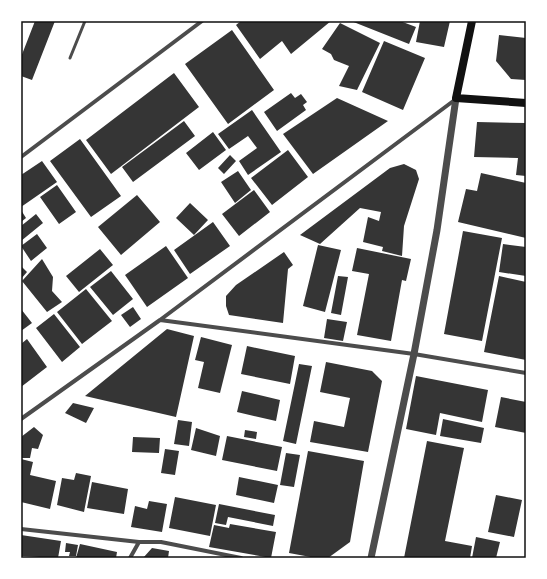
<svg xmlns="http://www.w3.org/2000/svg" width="547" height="579" viewBox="0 0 547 579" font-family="Ubuntu,sans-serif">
	<rect width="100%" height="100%" fill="#fff"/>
	<path fill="#353535" d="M35 21H55L32 80 21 76V57Z
		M241 21H331L291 54 282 41 260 59 236 25Z
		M351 21H400L416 27 409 44Z
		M420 21H450L444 47 416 42Z
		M340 23 380 43 357 90 339 86 349 66 334 60 331 54 322 49Z
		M232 30 274 90 228 124 185 64Z
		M499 35 526 38V80L511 79 496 61Z
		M384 41 425 58 403 110 362 92Z
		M174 73 199 107 111 174 86 140Z
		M291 93 295 98 301 94 307 102 303 105 306 110 277 131 264 112Z
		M337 98 388 121 313 174 283 134Z
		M252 110 281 152 248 175 239 161 257 148 248 136 229 149 218 134Z
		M184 121 195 136 133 182 122 167Z
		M477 122 526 123V176L516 175 518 158 474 157Z
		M213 132 226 150 199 170 186 153Z
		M80 139 121 196 91 217 50 161Z
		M288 150 308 177 272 205 251 178Z
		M230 155 236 161 224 174 218 168Z
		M42 161 57 182 21 207V175Z
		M404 164 416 170 419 179 404 226 402 256 382 251 383 247 363 242 368 217 379 221 381 212 360 208 320 244 300 235 390 168Z
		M238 171 251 190 235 203 221 182Z
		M481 173 526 183V238L458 222 466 189 477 191Z
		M57 185 76 212 59 224 40 197Z
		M254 190 270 212 239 236 222 214Z
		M137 195 160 222 121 255 98 227Z
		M190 203 208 220 194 235 176 218Z
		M21 210 26 218 21 222Z
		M36 214 43 223 21 241V226Z
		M213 222 230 246 190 274 174 250Z
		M463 231 502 238 482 341 444 334Z
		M37 234 47 248 31 261 21 246Z
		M503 244 526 247V276L499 272Z
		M318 245 341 250 325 312 303 306Z
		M166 246 188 278 147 307 125 275Z
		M357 248 411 259 406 281 402 280 391 341 357 335 369 274 352 271Z
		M100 249 113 265 79 292 66 276Z
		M284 252 293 265 288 269 283 323 229 315 226 306V296L236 285Z
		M42 259 53 277 52 291 62 302 47 312 22 281Z
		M21 266 27 272 21 279Z
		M111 271 133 299 113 315 90 287Z
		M338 276 348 277 341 315 331 313Z
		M499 276 526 282V360L484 352Z
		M86 289 112 321 82 344 57 312Z
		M133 307 141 319 130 327 121 315Z
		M21 309 32 323 21 331Z
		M54 314 80 347 62 362 36 328Z
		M327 319 347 322 343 341 324 338Z
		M167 329 194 336 176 417 85 396Z
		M201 337 232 345 220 393 198 388 204 362 195 360Z
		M27 339 47 367 21 387V344Z
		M247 346 295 356 290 384 241 374Z
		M326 362 372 371 382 381 368 452 310 442 314 421 344 427 350 398 320 392Z
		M299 364 312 366 296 444 283 441Z
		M416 376 488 390 482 422 440 413 436 435 406 429Z
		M242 391 280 400 276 421 237 412Z
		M501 397 526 402V433L495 427Z
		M73 403 94 408 86 423 65 413Z
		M443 419 484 428 481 443 440 436Z
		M178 420 192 422 189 446 174 444Z
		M34 427 43 435 38 449 32 448 30 458H21V437Z
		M196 428 220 436 216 456 191 450Z
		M245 430 257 432 256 439 244 437Z
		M227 436 282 447 277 471 222 460Z
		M133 437 160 438 159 453 132 452Z
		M427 441 464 448 445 541 472 546 470 558H404Z
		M165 449 179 451 175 475 161 473Z
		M308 451 364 461 350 542 328 558H316L289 553Z
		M286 453 300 455 294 487 280 485Z
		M21 459 33 462 30 475 56 481 50 509 21 502Z
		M76 473 91 476 84 512 57 505 62 478 74 480Z
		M239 477 278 485 274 503 236 495Z
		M92 482 128 489 124 514 87 508Z
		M496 495 522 500 514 537 488 532Z
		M175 497 216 505 210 536 169 528Z
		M149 501 167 504 162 532 131 527 135 506 147 509Z
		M219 504 275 515 273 526 228 517 226 525 215 523Z
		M230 524 276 532 271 558 209 547 214 525 229 528Z
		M21 535 61 541 58 558 21 556Z
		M476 537 500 542 496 558H472Z
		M66 543 78 545 76 556H69L70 552H65Z
		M80 544 117 552 116 558H76Z
		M152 548 169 551 168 558H143Z"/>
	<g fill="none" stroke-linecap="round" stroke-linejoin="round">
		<path stroke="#4c4c4c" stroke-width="3" d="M70 58 85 21"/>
		<path stroke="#4c4c4c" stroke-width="4" d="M21 157 202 21
			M160 320 414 354 526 373
			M21 419 160 320 456 99
			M21 529 139 542H161L241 558
			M130 558 139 542"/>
		<path stroke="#4c4c4c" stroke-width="7" d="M371 558 414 354 437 230 456 98"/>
		<path stroke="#111" stroke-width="8" d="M472 21 456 98 526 103"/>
	</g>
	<rect width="547" height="579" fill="none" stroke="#ffffff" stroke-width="44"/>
	<rect x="22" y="22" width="503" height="535" fill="none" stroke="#111" stroke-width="1.5"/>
</svg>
